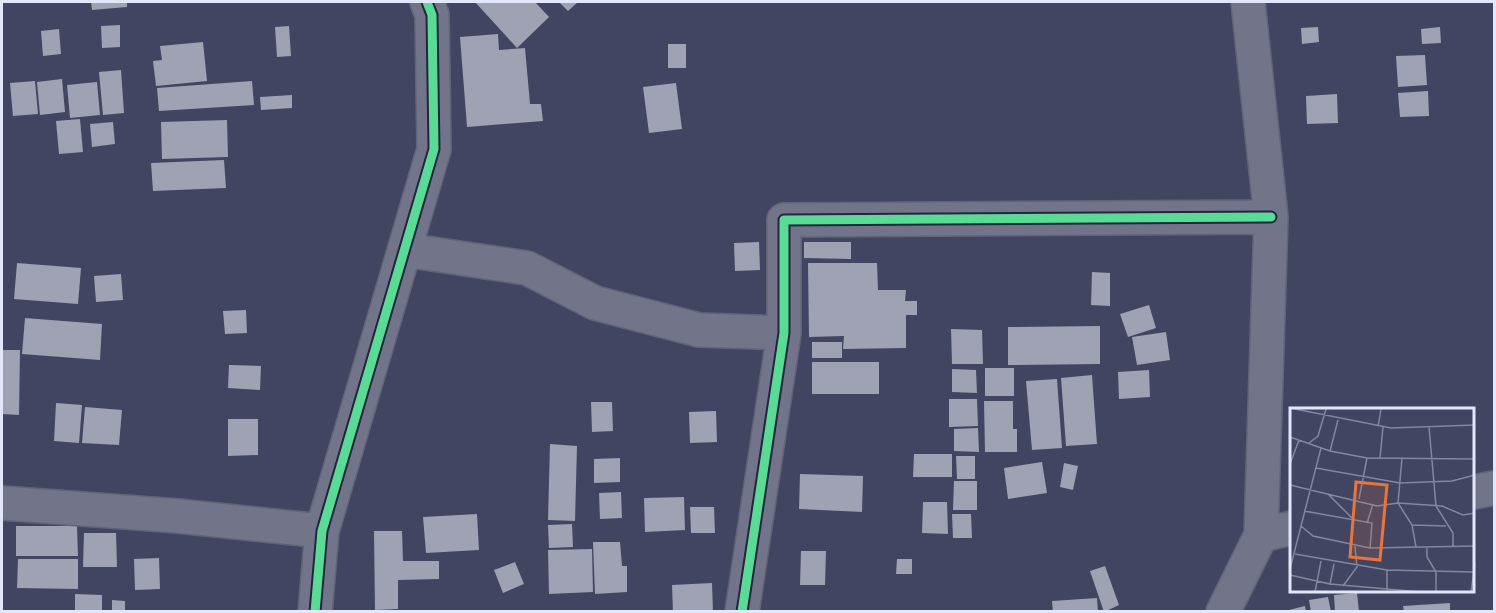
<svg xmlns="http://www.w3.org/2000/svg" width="1496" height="613" viewBox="0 0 1496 613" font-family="'PT Sans Narrow',sans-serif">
	<rect width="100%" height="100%" fill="#424562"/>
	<path fill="#9ea2b2" d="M91 2H127V7L92 10Z
		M475 2H535L549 17 517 48Z
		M559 2H578L568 11Z
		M120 25V47L102 48 101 26Z
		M289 26 291 56 277 57 275 27Z
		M1318 27 1319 42 1302 44 1301 28Z
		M1440 27 1441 43 1422 44 1421 29Z
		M59 29 61 54 43 56 41 31Z
		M498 34 499 50 525 48 530 104H541L543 121 467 127 460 37Z
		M203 42 207 81 156 86 153 61 162 60 160 46Z
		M668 44H686V68H668Z
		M1425 55 1427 85 1398 87 1396 56Z
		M121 70 124 113 103 115 99 72Z
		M62 79 65 112 40 115 37 82Z
		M35 81 38 114 13 116 10 83Z
		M252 81 254 105 159 111 157 88Z
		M97 82 100 115 70 118 67 85Z
		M676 83 682 129 649 133 643 87Z
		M1428 91 1429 116 1400 117 1398 93Z
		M1337 94 1338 123 1307 124 1306 96Z
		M292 95V108L261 110 260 97Z
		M80 119 83 152 59 154 56 121Z
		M227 120 228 157 162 159 161 122Z
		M113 122 115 144 92 147 90 124Z
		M224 160 226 188 153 191 151 163Z
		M759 242 760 270 735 271 734 243Z
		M804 242H851V259L804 258Z
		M17 263 81 268 78 304 14 299Z
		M808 263H877L878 290H906L905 301H917V315H906V348L843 349 844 336 809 337Z
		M1092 272 1110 273V306L1091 305Z
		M121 274 123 300 96 302 94 276Z
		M1149 305 1156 328 1128 337 1120 314Z
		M246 310 247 333 225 334 223 311Z
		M25 318 102 324 100 360 22 354Z
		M1100 326V364L1008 365V327Z
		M951 329 982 330 983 364H952Z
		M1166 332 1170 360 1137 365 1132 337Z
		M812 342H842V358H812Z
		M2 350H20L19 415 2 414Z
		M812 362H879V394H812Z
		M229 365 261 366 260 390 228 388Z
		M985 368H1014V396H985Z
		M952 369 976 370 977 393 952 392Z
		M1149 370 1150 397 1119 399 1118 372Z
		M1092 375 1097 444 1066 446 1061 378Z
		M1057 379 1062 448 1032 450 1026 381Z
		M949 399H977L978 426 949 427Z
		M984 401H1013V429H1017V452H985Z
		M591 402H612L613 431 592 432Z
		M56 403 82 405 79 443 54 441Z
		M85 407 122 410 119 445 82 443Z
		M716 411 717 442 690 443 689 412Z
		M228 419H258V455L228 456Z
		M978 428 979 452 954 451V429Z
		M550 444 577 446 575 521 548 520Z
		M914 454H952V477H913Z
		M956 456H975V479H957Z
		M620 458V482L594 483V459Z
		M1042 462 1047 493 1008 499 1004 468Z
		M1064 463 1078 466 1073 490 1060 487Z
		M800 474 863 476 862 512 799 509Z
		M954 481H977V510H953Z
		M621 492 622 518 600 519 599 493Z
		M684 497 685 530 645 532 644 498Z
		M923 502H947L948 534 922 533Z
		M690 507H714L715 533H691Z
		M477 514 479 550 426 553 423 517Z
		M952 514H971L972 538H953Z
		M572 524 573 547 549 548 548 525Z
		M16 526H77L78 556H16Z
		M374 531H402L403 561H439V579L398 580V609L375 610Z
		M84 533H116L117 567H83Z
		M593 542H620L622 566H627V592L595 594Z
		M592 549 593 592 549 594 548 550Z
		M801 551H826L825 585H800Z
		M159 558 160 589 135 590 134 559Z
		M18 559H78V589L17 588Z
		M897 559H912V574H896Z
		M515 562 524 584 503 593 494 570Z
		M1105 566 1119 605 1104 612 1090 571Z
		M712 583 713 612H673L672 585Z
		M1357 593 1359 612H1335L1334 595Z
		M75 594 102 595V612H75Z
		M1328 597 1331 612H1311L1309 600Z
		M1097 598 1098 612H1053L1052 601Z
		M112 600 125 601V612H112Z
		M1450 603V612H1404L1403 606Z
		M1305 606 1306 612H1285V611Z"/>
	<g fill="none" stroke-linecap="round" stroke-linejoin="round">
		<defs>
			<path id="minor" d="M405 250 527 268 595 303 699 330 784 333
				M1474 492 1494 488
				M2 503 178 516 322 531
				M1261 535 1292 528
				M315 612 322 531 434 149 432 15 427 2
				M742 612 784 333V220L1271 217
				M1223 612 1261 535 1271 217 1248 2"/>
		</defs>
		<use href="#minor" stroke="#616379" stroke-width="36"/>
		<use href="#minor" stroke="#72758a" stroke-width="33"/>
		<defs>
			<path id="cycleway" d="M315 612 322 531 434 149 432 15 427 2
				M742 612 784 333V220L1271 217"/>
		</defs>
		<use href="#cycleway" stroke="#22253d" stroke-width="13"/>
		<use href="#cycleway" stroke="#5adb95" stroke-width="9"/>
	</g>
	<g transform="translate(1290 408)">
		<rect width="184" height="184" fill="#424562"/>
		<path fill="none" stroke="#82869f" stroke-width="1.5" d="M5 1 101 20 185 17M88 19 91 1M139 19 146 98 163 125V138M0 29 40 43 77 50 185 51M19 35 28 28 36 1M40 43 48 12M90 50 93 19M112 50 108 95 122 117 126 139M0 56 9 32M26 60 110 75 162 73 185 67M0 77 87 98 108 95 152 98 173 107 185 105M38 86 62 110M69 91 77 50M14 103 82 115 80 140M77 115 83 96M122 117 156 118M11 118 23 128 80 140 185 138M137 139V149L146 164V184M5 146 97 162 183 164M0 161 31 40M97 162V182M0 167 40 176 44 156M40 176 131 184M53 178 67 159 65 138M25 184 31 153M177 184H181L185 155"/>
		<path fill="#e7753c" fill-opacity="0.15" stroke="#e7753c" stroke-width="3" d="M66 74 97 77 90 152 60 149Z"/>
		<rect width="184" height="184" fill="none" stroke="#e3e7fb" stroke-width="3"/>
	</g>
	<rect width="1496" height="613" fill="none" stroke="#e3e7fb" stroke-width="6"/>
</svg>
